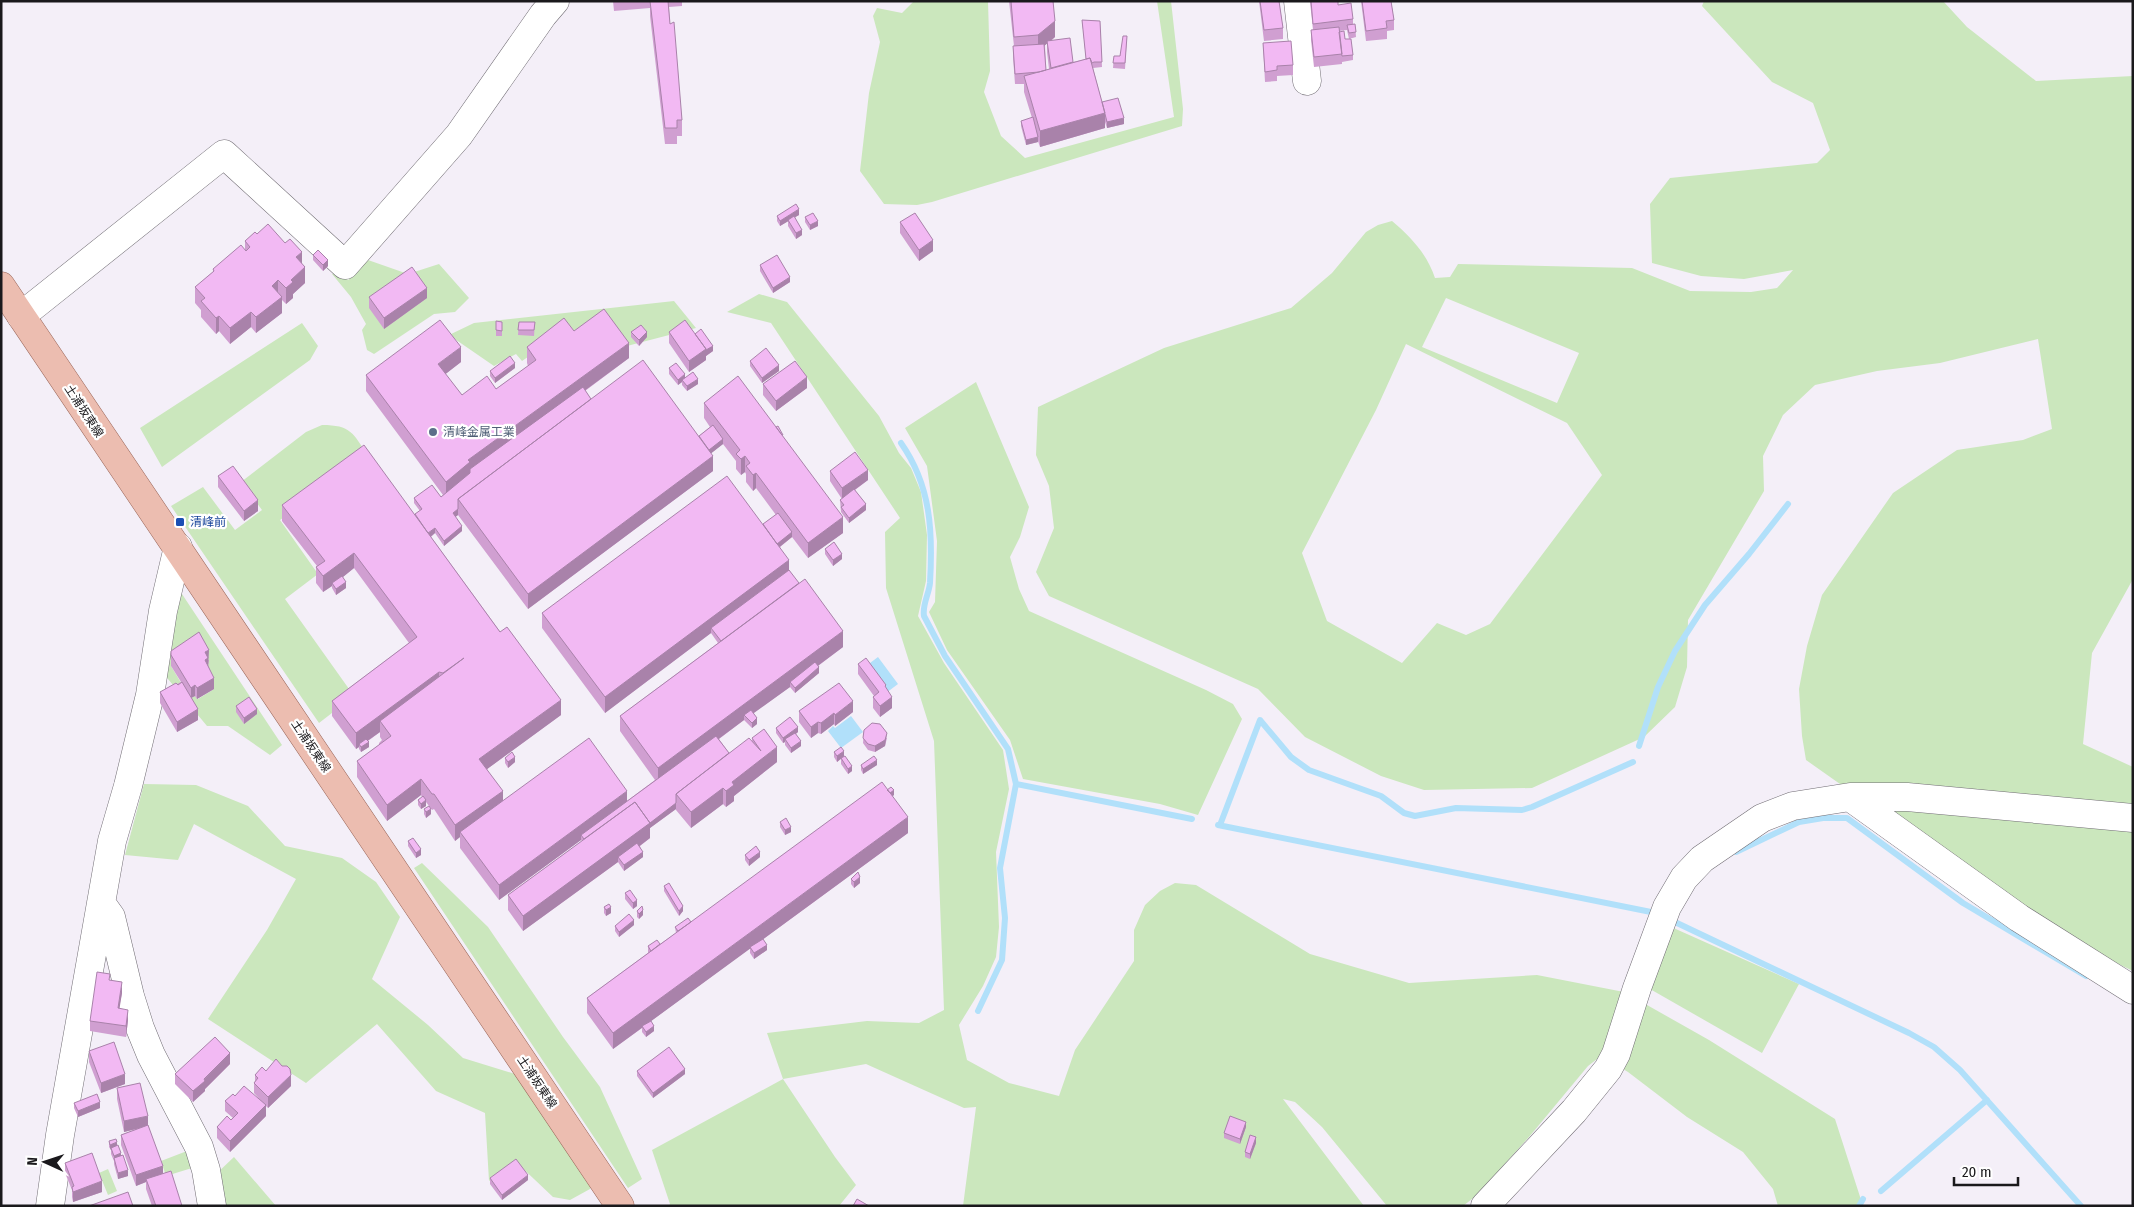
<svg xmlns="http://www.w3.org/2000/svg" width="2134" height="1207" viewBox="0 0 2134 1207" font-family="'Fira Sans Condensed','Noto Sans JP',sans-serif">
	<rect width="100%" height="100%" fill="#f4eff8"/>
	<path fill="#cbe7bd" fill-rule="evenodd" d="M914 1H988L990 71 984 92 1001 136 1025 158 1174 117 1157 1H1171L1183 109 1182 126 932 202 917 205 884 204 860 171 869 93 880 42 873 16 877 8 902 13Z
		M1704 1H1943L1967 27 2036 81 2133 76V579L2092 653 2083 744 2133 767V971L2069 940 2010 904 1806 760 1802 736 1799 689 1807 646 1822 595 1893 493 1957 450 2023 440 2052 429 2038 339 1940 363 1877 371 1815 385 1783 415 1763 456 1764 491 1688 620 1687 667 1675 707 1644 737 1532 788 1424 790 1381 776 1305 737 1258 689 1049 596 1036 572 1054 528 1049 486 1036 455 1038 407 1164 348 1291 308 1332 273 1366 232 1378 225 1392 221C1411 237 1427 254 1435 278L1450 277 1458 264 1632 268 1690 291 1751 292 1777 288 1793 270 1744 279 1701 276 1652 263 1650 204 1670 178 1817 163 1830 150 1813 103 1772 82 1702 6ZM1446 298 1579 353 1557 403 1422 347ZM1406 344 1567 423 1602 475 1490 624 1466 635 1437 623 1402 663 1327 621 1302 553 1376 410Z
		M368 260 408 274 439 264 469 298 455 312 434 314 374 354 367 350 362 330 366 324 351 297 332 274 339 271 348 280Z
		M759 294 787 302 879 416 899 453 911 468 921 492 927 535 926 581 918 616 944 663 1003 750 1009 789 996 852 999 927 996 957 983 986 959 1025 967 1060 1009 1083 1059 1096 1075 1050 1134 961V930L1145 905 1160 891 1175 883 1196 885 1310 954 1409 983 1537 975 1624 992 1709 1040 1835 1119 1863 1206H1778L1773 1189 1743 1152 1687 1117 1628 1072 1601 1056 1588 1066 1529 1137 1477 1195 1463 1206H1387L1322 1127 1295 1102 1283 1099 1364 1206H963L976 1107 964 1108 866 1064 783 1079 835 1157 856 1185 839 1206H669L670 1204 652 1150 783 1079 767 1033 867 1021 919 1023 944 1010 934 741 886 588 885 532 900 518 771 323 727 312Z
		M674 301 696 328 627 346 576 342 566 331 522 361 516 354 494 366 449 335 474 323Z
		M302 323 318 346 310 360 162 467 140 428Z
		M976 382 1029 507 1020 537 1010 557 1019 589 1029 611 1206 690 1233 704 1242 719 1198 815 1160 804 1023 779 1010 740 947 650 929 612 935 602 937 541 927 466 905 428Z
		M322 425C351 425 353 433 368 456L280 520 318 574 285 599 354 696 319 723 171 506 203 487 235 530 262 510 241 482 306 432Z
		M180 591 282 745 270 755 228 726H207L163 673ZM171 666 214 689 198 699 195 696 190 698Z
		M144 784 196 785 248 806 285 846 342 858 376 882 400 917 372 979 428 1025 463 1058 515 1074 592 1180 590 1189 570 1200 553 1197 515 1161 489 1181 485 1113 436 1091 377 1024 306 1083 208 1019 267 930 296 879 194 824 178 860 125 855Z
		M422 863 488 927 563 1037 600 1087 642 1179 628 1188 414 868Z
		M1669 926 1799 984 1762 1053 1650 989Z
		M187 1151 192 1168 166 1176 161 1161Z
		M234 1157 276 1206H220L214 1176Z
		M108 1169 117 1191 108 1195 99 1173Z"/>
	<path fill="#b1e0fa" d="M878 657 898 684 886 693 866 666Z
		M851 716 863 732 841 748 828 731 833 726 835 728Z"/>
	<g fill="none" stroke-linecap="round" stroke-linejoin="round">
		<path stroke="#b1e0fa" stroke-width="6" d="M901 443C931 486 933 531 930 583 929 594 922 605 924 616L945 656 1008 749 1016 784 1000 868 1005 918 1002 960 978 1011
			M1639 746 1658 687 1675 651 1705 605 1749 554 1788 504
			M1016 784 1192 819
			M1218 825 1656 913
			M1220 825 1260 720 1291 757 1309 770 1381 796 1404 813 1415 816 1456 808 1522 810 1532 807 1633 762
			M1736 852 1799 822 1823 818H1847L1963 903 2086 976
			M1677 923 1909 1033 1934 1047 1960 1070 2081 1206
			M1881 1191 1987 1100
			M1859 1206 1863 1199"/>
		<defs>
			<path id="minor" d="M1298 1 1307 81
				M21 316 224 154 345 265 459 135 543 15 555 1
				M1850 797 2019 918 2133 990
				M101 903 111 917 130 996 140 1028 151 1055 199 1147 206 1170 212 1206
				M50 1206 60 1135 112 841 128 786 150 695 163 611 178 547
				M1485 1206 1574 1111 1608 1069 1616 1054 1637 988 1667 907 1684 878 1702 859 1762 818 1793 806 1850 797H1907L2133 818"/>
			<path id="major" d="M1 286 620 1206"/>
		</defs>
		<use href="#minor" stroke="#716d74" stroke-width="29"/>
		<use href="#major" stroke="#9a675a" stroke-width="29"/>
		<use href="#minor" stroke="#fff" stroke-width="28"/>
		<use href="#major" stroke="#ecbdb0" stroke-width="28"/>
	</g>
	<path fill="#d09fd1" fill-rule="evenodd" d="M613 1H682V6L669 7 670 24 682 120V136H677V144H665L650 16V8L614 11Z
		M1009 1H1053L1055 37 1051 41 1073 62 1086 59 1082 20 1100 21 1102 67 1093 68 1102 102 1124 124 1107 128 1105 122V128L1040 147 1038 141V142L1026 145 1021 126V121L1032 118 1024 92V84H1015L1013 57V46H1014ZM1047 43V52L1049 69 1046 70 1045 45Z
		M1259 1H1279L1283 28V39L1264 41Z
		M1309 1H1338V5L1353 19V24H1355L1356 37 1349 39 1347 30 1339 31 1345 39 1353 55V60L1342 62V61V64L1314 67 1311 40V30H1313L1310 2H1309Z
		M1361 1H1391L1394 20V30L1387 31V39L1366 41Z
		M1127 36 1125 69 1113 68 1114 56H1120Z
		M1263 43 1293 65V75L1277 76V81L1265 82Z
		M799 215 795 217 802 235 796 239 788 226V221L780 226 777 221V216Z
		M805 217 818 226 810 230 805 222Z
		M900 222 933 251 919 261 900 233Z
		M245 241 302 263 305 283 293 294V298L286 304 282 300V313L256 333 251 327 230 344 219 331 216 334 201 317V310L195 303V287L213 272V269L245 250Z
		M313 255 328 266 323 271 313 260Z
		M760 265 790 282 773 293 760 271Z
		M369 297 427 298 384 329 369 308Z
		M496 321 502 322V336H496Z
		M519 322H535L534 336 518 335Z
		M574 331 629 358 585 391 591 399 699 436 710 427 704 418V403L783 437 843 533 808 558 792 537 780 547 789 570 843 647 818 666 819 673 795 693 790 687 753 713 757 724 752 728 744 720 719 739 729 753 752 741V738L777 762 734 796V801L726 807 723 804 691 828 676 810V809L650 828V838L640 846 643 857 624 871 618 862 523 931 508 910V895L582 841 581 840 499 900 460 848V837L455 841 434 809 432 810 426 802V806L421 809 418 805V800L422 797 421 795 387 821 357 777V761L379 745V743L382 740 380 737V732L368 741 369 747 361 752 359 749V747L356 749 332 716V701L409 643 354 568 343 577 346 588 336 595 332 588V586L323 592 316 583V567L317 566 282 521V505L415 514 420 511 414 503V498L441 497 443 495 366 391V375L461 362 445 374 462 395 496 389 528 366 527 363V347ZM723 444 736 461V469L741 475 745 472 746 474V482L753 491 756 488 776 515 763 524 542 613V628L605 713 711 633 718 643 620 716V731L655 780 627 801H503L487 769 561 715 431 537 435 533 444 546 462 531 455 517 458 515 528 609 713 471 711 453Z
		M631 332 647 337 639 346 631 337Z
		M669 332 695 334 713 351 706 356V360L689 372 669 343Z
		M750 361 779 371 762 383 750 366Z
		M515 368 495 383 490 376V371Z
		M669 368 685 378 698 384 687 391 682 385V382L678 385 669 374Z
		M763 384 807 388 776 411 763 395Z
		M830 471 868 480 855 490 866 510 849 523 841 512 840 500 842 499 830 481Z
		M218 476 258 511 244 521 218 487Z
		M825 549 842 559 833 566 825 554Z
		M171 655 209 660 208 666 214 689 197 699 195 696 191 698 198 720 177 732 160 703V692L181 682 171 666Z
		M858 664 886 688 892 708 880 717 873 708V697L874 696 858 674Z
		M236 706 257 714 244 724 236 712Z
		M799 711 853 712 835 726 834 724 821 734 818 733 811 738 799 722Z
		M776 728 798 732 796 734 801 746 791 753 785 745V742L783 743 776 733Z
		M864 730 887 738 885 746 875 752 868 750 863 743Z
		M834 752 844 756 852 771 848 774 841 764V759L837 762 834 757Z
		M505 758 515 762 508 768 505 763Z
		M861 765H877L863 774 861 770Z
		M887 790 894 795 892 796 908 833 762 940 767 950 754 959 750 953V948L651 1021 654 1031 646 1037 642 1032V1028L613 1049 587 1013V998L648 953V946L660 944 676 933 675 927 691 922Z
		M424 809 431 814 426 818 424 814Z
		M780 822 791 832 785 835 780 827Z
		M408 841 421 855 416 858 408 846Z
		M745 855 760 857 749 866 745 860Z
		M851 879 860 883 854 888 851 884Z
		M664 886 683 911 679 916 664 891Z
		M625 893 637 906 633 909 625 899Z
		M604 907 611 913 606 916 604 913Z
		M637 911 643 915 639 919 637 917Z
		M634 925 619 937 615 931V926Z
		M110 980 122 993 119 1008 128 1020 126 1037 90 1031V1021Z
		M89 1051 125 1084 101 1093 89 1062Z
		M230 1064 205 1089V1091L193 1102 175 1084V1074Z
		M266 1071 291 1086 268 1108 266 1106V1116L230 1152 217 1138V1127L233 1118 225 1111V1101L235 1096 263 1103 254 1093V1083L255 1081V1075Z
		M637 1071 685 1074 653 1098 637 1076Z
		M117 1088 148 1125 163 1173 182 1206H152L146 1189V1182L136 1186 121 1145V1135L136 1129 124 1132 117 1099Z
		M74 1103 100 1108 78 1117 74 1108Z
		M1246 1127 1240 1144 1224 1138V1133Z
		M109 1141 117 1146 128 1176 118 1179 114 1164V1161L111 1154V1150L109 1147Z
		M1256 1143 1250 1159 1245 1157V1152Z
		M65 1163 102 1192 73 1202 72 1197V1190L65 1173Z
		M490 1178 528 1180 502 1200 490 1184Z"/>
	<path fill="#a982aa" d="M1055 21V37L1038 51V35Z
		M1105 113V128L1040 147V131Z
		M1124 118V124L1107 128V122Z
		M1038 137V142L1026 145V140Z
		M799 209V215L780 226V221Z
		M818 221V226L810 230V225Z
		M802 230V235L796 239V233Z
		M933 240V251L919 261V250Z
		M302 252V268L296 257Z
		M328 260V266L323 271V265Z
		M305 267V283L293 294V298L286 304V288L291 280Z
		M790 277V282L773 293V288Z
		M278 280V296L272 286Z
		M427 288V298L384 329V318Z
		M282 297V313L256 333V317Z
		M251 312V327L230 344V328Z
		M219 316V331L216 334V318Z
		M647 332V337L639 346V340Z
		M629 343V358L470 475 446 498V482L468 460Z
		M713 346V351L706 356V360L689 372V361L706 349Z
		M461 347V362L438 380V364Z
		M515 363V368L495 383V378Z
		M779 365V371L762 383V378Z
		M685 374V380H682V382L678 385V380Z
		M807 377V388L776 411V401Z
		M698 379V384L687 391V386Z
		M723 439V444L704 459V453Z
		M713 456V471L528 609V594Z
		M745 456V472L741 475V459Z
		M868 470V480L842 499V488Z
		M756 473V488L753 491V475Z
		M258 500V511L244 521V511Z
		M866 504V510L849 523V518Z
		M458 509V515L453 519V513Z
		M843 517V533L808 558V543Z
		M462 526V531L444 546V541Z
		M435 528V533L424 542V537Z
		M792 532V537L772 553V547Z
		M354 553V568L333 585 332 583V586L323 592V576Z
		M842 554V559L833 566V560Z
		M789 560V575L711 628V633L605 713V697Z
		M346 582V588L336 595V589Z
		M843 631V647L792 685 790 682V687L747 718 744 715V720L658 784V768Z
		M209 650 208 669 205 670V652Z
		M819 667V673L795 693V688Z
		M439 672V688L380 721V732L360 746 359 744V747L356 749V733Z
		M214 678V689L197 699V688Z
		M195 685V696L191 698V688Z
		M892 697V708L880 717V706Z
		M561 700V715L479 775V759Z
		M853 701V712L835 726V715Z
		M198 709V720L177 732V722Z
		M257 709V714L244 724V718Z
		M834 713V724L821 734V723Z
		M757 718V724L752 728V723Z
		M818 722V733L811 738V727Z
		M798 727V732L786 741 785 739V742L783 743V738Z
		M887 733 885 746 875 752V746Z
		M801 741V746L791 753V748Z
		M369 742V747L361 752V747Z
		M777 747V762L734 796V801L726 807V791L732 782Z
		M844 751V756L837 762V756Z
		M515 757V762L508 768V762Z
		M877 760V765L863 774V769Z
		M852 766V771L848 774V769Z
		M421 779V795L387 821V805Z
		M723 788V804L691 828V812Z
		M894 790V795L889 799V793Z
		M503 791V807L460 832V837L455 841V825Z
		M627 791V807L581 835V840L499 900V885Z
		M426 800V806L421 809V804Z
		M676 803V809L650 828V838L621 860 618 857V862L523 931V916Z
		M431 809V814L426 818V812Z
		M908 817V833L613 1049V1033Z
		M791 827V832L785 835V830Z
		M421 849V855L416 858V853Z
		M643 852V857L624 871V865Z
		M760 852V857L749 866V860Z
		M860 877V883L854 888V882Z
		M637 900V906L633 909V903Z
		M683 906V911L679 916V911Z
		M611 907V913L606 916V910Z
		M643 910V915L639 919V914Z
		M634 920V925L619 937V932Z
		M767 945V950L754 959V953Z
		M122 982V993L118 1018V1008Z
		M128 1010V1020L126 1037V1026Z
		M654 1026V1031L646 1037V1032Z
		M230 1053V1064L205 1089V1091L193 1102V1091Z
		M685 1069V1074L653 1098V1093Z
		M125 1074V1084L101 1093V1083Z
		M291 1075V1086L268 1108V1097Z
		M100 1102V1108L78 1117V1111Z
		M266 1105V1116L230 1152V1141Z
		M148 1116V1126L124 1132V1121Z
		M1246 1122V1127L1240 1144V1139Z
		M1256 1137V1143L1250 1159V1154Z
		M117 1142V1148H111L110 1150V1145Z
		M121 1153V1158H114V1161V1156Z
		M163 1166V1176L146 1179V1182L136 1186V1175Z
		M128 1170V1176L118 1179V1173Z
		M528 1175V1180L502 1200V1195Z
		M102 1181V1192L73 1202V1192Z"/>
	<path fill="#f2b9f3" stroke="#a982aa" d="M650 1H668L670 24 674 22 682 120H677V128H665Z
		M1011 1H1053L1055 21 1038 35 1014 37Z
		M1260 1H1279L1283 28 1264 30Z
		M1311 1H1338V5L1351 3 1353 19 1313 24Z
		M1362 1H1391L1394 20 1386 21 1387 28 1366 31Z
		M1082 20 1100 21 1102 62H1094L1092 63 1090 58 1086 59Z
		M1355 24 1356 32 1349 33 1347 25Z
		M1339 27 1342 54 1314 57 1311 30Z
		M1344 31 1345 39H1351L1353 55 1342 56 1339 32Z
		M1123 36H1127L1125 63H1113L1114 56H1120Z
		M1070 38 1073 62 1051 68 1047 41Z
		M1291 41 1293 65 1277 66V70L1265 72 1263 43Z
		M1044 44 1046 70 1039 72 1015 74 1013 46Z
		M1090 58 1105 113 1040 131 1024 76Z
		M1118 98 1124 118 1107 122 1102 102Z
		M1033 117 1038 137 1026 140 1021 121Z
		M796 204 799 209 780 221 777 216Z
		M813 213 818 221 810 225 805 217Z
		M915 213 933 240 919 250 900 222Z
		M794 216 802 230 796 233 788 220Z
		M268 224 285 243 290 239 302 252 296 257 305 267 291 280 293 282 286 288 278 280 272 286 282 297 256 317 251 312 230 328 219 316 216 318 201 301 205 298 195 287 214 271 213 269 241 245 246 251 250 247 245 241 255 232 257 234Z
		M318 250 328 260 323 265 313 255Z
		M777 255 790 277 773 288 760 265Z
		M412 267 427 288 384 318 369 297Z
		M604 309 629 343 468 460 470 462 446 482 366 375 440 320 461 347 438 364 462 395 487 376 496 389 536 360 527 347 564 318 574 331Z
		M685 320 706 349 689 361 669 332Z
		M496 321 502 322V331L496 330Z
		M519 322H535L534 330H518Z
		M641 325 647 332 639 340 631 332Z
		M701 329 713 346 706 350V349L695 334Z
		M766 348 779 365 762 378 750 361Z
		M510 356 515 363 495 378 490 371Z
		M643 360 713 456 528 594 458 499Z
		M795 361 807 377 776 401 763 384Z
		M676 363 685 374 678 380 669 368Z
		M693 372 698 379 687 386 682 380Z
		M738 376 843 517 808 543 756 473 753 475 746 466 750 463 745 456 741 459 736 454 740 450 704 403Z
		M583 387 591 399 458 499V509L453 513 462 526 444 541 435 528 428 533 415 514 422 509 414 498 432 485 441 497 470 473V469Z
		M713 425 723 439 709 450 699 436Z
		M778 426 783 435H782L776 427Z
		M364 445 500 632 507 627 561 700 479 759 503 791 455 825 434 794H432L421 779 387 805 357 761 391 736 380 721 464 658 443 673 439 672 356 733 332 701 417 637 354 553 323 576 316 567 325 561 282 505Z
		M855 452 868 470 842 488 830 471Z
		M233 466 258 500 244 511 218 476Z
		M727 476 789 560 605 697 542 613Z
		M854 489 866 504 849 518 841 507 844 505 840 500Z
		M778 513 792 532 777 544 763 524Z
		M834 542 842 554 833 560 825 549Z
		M789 570 799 583 721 641 711 628Z
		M342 576 346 582 336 589 332 583Z
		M805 579 843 631 658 768 620 716Z
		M199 632 209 650 205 652 208 658 205 660 214 678 197 688 195 685 191 688 171 655V651Z
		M866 658 886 685 885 686 892 697 880 706 873 697 879 692 858 664Z
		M815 662 819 667 795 688 790 682Z
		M182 682 198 709 177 722 160 692 176 683 178 685Z
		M839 683 853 701 835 715 834 713 821 723 818 722 811 727 799 711Z
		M249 697 257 709 244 718 236 706Z
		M751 710 757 718 752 723 744 715Z
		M790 717 798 727 783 738 776 728Z
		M872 723 880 724 887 733 885 740 875 746 868 744 863 738 864 730Z
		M764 729 777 747 732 782 734 785 726 791 723 788 691 812 676 794 749 738 761 751 752 738Z
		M795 733 801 741 791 748 785 739Z
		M716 736 729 753 676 794V803L650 823 635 802 584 839 581 835Z
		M589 738 627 791 499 885 460 832Z
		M366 739 369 742 361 747 359 744Z
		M841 747 844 751 837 756 834 752Z
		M512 752 515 757 508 762 505 758Z
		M845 756 852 766 848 769 841 758Z
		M874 756 877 760 863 769 861 765Z
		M882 782 908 817 613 1033 587 998Z
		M891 787 894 790 890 793 887 790Z
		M423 796 426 800 421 804 418 800Z
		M635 802 650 823 523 916 508 895Z
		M429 806 431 809 426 812 424 809Z
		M786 818 791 827 785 830 780 822Z
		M413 838 421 849 416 853 408 841Z
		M637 843 643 852 624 865 618 857Z
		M756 846 760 852 749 860 745 855Z
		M858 872 860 877 854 882 851 879Z
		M669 883 683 906 679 911 664 886Z
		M630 890 637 900 633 903 625 893Z
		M609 904 611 907 606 910 604 907Z
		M642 906 643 910 639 914 637 911Z
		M629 914 634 920 619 932 615 926Z
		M688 918 691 922 678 931 675 927Z
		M763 939 767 945 754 953 750 947Z
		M657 940 660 944 651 951 648 946Z
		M97 972 110 974 109 980 122 982 118 1008 128 1010 126 1026 90 1021Z
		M651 1021 654 1026 646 1032 642 1026Z
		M215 1037 230 1053 204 1079 205 1081 193 1091 175 1074Z
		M114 1042 125 1074 101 1083 89 1051Z
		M669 1047 685 1069 653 1093 637 1071Z
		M276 1059 282 1066H287L290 1069 291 1075 268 1097 254 1083 258 1078 255 1075 262 1067 266 1071Z
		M140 1083 148 1116 124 1121 117 1088Z
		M244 1086 266 1105 230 1141 217 1127 227 1116 231 1120 238 1113 225 1101 233 1094 235 1096Z
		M97 1094 100 1102 78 1111 74 1103Z
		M1230 1116 1246 1122 1240 1139 1224 1133Z
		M148 1125 163 1166 136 1175 121 1135Z
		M1250 1135 1256 1137 1250 1154 1245 1152Z
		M116 1139 117 1142 110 1145 109 1141Z
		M118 1145 121 1153 114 1156 111 1148Z
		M92 1153 102 1181 73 1192 72 1187 74 1186 65 1163Z
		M123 1155 128 1170 118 1173 114 1158Z
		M516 1159 528 1175 502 1195 490 1178Z
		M171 1171 182 1206H156L146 1179Z
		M128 1192 133 1206H89Z
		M857 1199 869 1206H853Z"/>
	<circle fill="#5c6f8a" stroke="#fff" stroke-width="2" cx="433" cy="432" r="5"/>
	<rect fill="#1a4fb4" stroke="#fff" stroke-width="2" x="175" y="517" width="10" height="10" rx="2.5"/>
	<g text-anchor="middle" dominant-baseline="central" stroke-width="4.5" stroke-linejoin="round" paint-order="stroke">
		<g font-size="12" fill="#1a191c" stroke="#fff">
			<text transform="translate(84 411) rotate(57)">土浦坂東線</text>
			<text transform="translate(311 746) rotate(56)">土浦坂東線</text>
			<text transform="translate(537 1082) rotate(56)">土浦坂東線</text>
		</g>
		<g font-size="12" fill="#4e5e75" stroke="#fff" text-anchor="start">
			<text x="443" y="432">清峰金属工業</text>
		</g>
		<g font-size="12" fill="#164399" stroke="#fff" text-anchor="start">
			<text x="190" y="522">清峰前</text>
		</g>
	</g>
	<rect width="2134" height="1207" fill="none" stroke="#1a191c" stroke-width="5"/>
	<g transform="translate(45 1162) rotate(273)" stroke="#ffffff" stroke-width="4" paint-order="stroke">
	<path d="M0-4L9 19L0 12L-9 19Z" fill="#1a191c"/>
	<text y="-8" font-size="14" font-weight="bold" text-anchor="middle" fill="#1a191c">N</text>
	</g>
	<path d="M1954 1177v8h64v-8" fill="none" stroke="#1a191c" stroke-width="2.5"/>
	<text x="1962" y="1177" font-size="15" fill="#1a191c" stroke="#ffffff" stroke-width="4" paint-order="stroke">20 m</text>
</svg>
